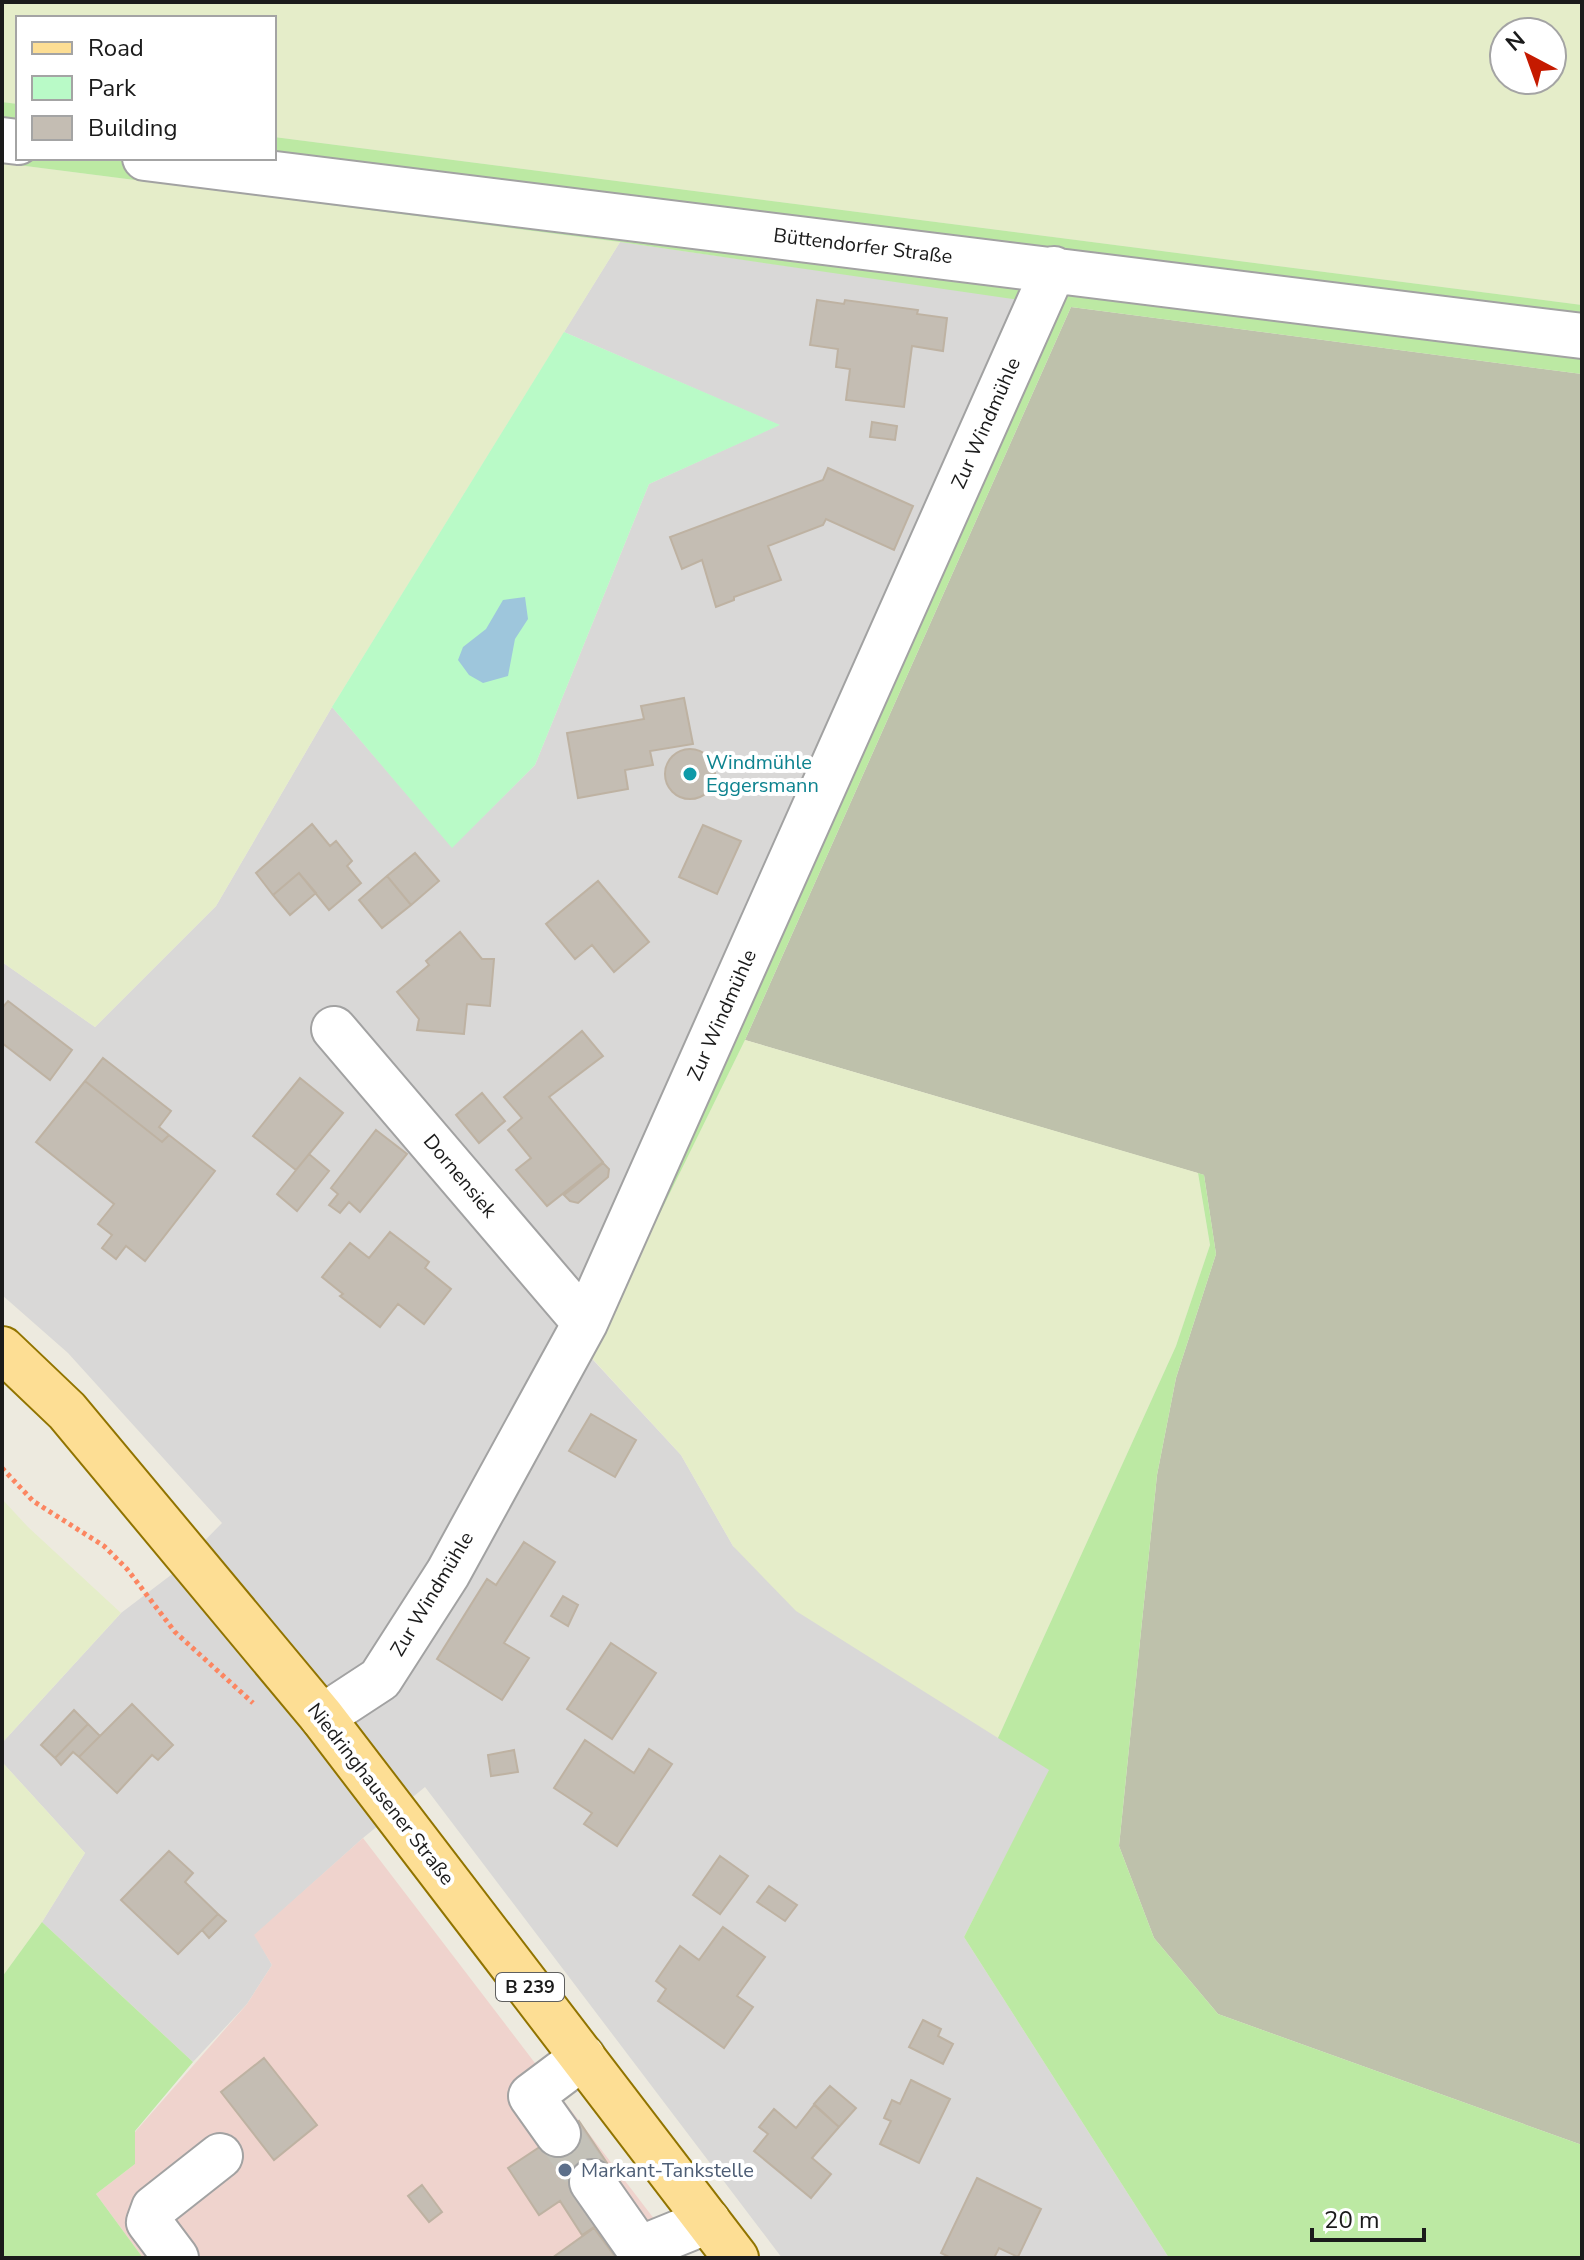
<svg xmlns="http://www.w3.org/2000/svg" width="1584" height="2260" viewBox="0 0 1584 2260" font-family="'Nunito Sans',sans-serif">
	<rect width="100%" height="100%" fill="#edeadf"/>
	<path fill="#d9d8d7" d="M620 242 1026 300 569 1334 681 1455 733 1546 1050 1770 964 1937 1169 2258H782L425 1787 363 1838 255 1935 272 1965 247 2004 193 2062 42 1922 85 1853 2 1762V1743L121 1613 171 1575 222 1523 68 1353 2 1295V962L95 1027 216 906 332 707 452 847 535 765 649 484 779 425 564 332Z"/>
	<path fill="#efd3cd" d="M363 1838 684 2258H143L96 2194 135 2164V2132L247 2004 272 1965 254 1935Z"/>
	<path fill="#bec1ab" d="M1071 307 1582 374V2145L1218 2014 1154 1938 1119 1846 1157 1475 1176 1378 1216 1254 1204 1175 745 1040Z"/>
	<path fill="#e5edc9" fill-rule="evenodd" d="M2 2H1582V305L274 137V18H18V104L2 102ZM1504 32H1552V80H1504Z
		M2 163 620 242 332 707 216 906 95 1027 2 962Z
		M745 1040 1198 1173 1210 1245 1176 1346 998 1738 796 1611 733 1546 681 1455 590 1356Z
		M2 1499 28 1527 121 1613 2 1743Z
		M2 1762 85 1853 42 1922 2 1977Z"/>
	<path fill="#bce9a3" d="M2 102 18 104V158H274V137L1582 305V374L1071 307 745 1040 590 1356 1026 301 620 242 2 163Z
		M1198 1173 1204 1175 1216 1254 1176 1378 1157 1475 1119 1846 1154 1938 1218 2014 1582 2145V2258H1169L964 1937 1049 1770 998 1738 1176 1346 1210 1245Z
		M42 1922 193 2062 135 2131V2164L96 2194 143 2258H2V1977Z"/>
	<path fill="#b9fac7" d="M564 332 780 425 649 484 535 765 452 848 332 707Z"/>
	<path fill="#9ec6dc" d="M525 597 528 619 515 639 508 676 483 683 469 675 458 660 463 647 486 629 503 600Z"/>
	<path fill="#c4bdb3" stroke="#beb2a2" stroke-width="2" d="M817 300 844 304 845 300 918 310 917 314 947 318 943 351 912 346 904 407 846 400 850 369 836 367 838 349 810 345Z
		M872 422 897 426 895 440 870 437Z
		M828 468 913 506 894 550 826 519 823 525 768 546 781 580 734 597V600L716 607 702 560 682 569 670 537 823 480Z
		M684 698 693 744 650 751 653 765 625 770 628 789 578 798 567 733 644 719 641 706Z
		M665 774a25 25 0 1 1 50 0a25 25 0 1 1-50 0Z
		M312 824 330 846 336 841 352 861 347 866 361 883 329 910 299 873 273 895 256 873Z
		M703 825 741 841 717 894 679 877Z
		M415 853 439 881 411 905 387 876Z
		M299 873 316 893 290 915 273 895Z
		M387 876 411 905 382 928 359 900Z
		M598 881 649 942 614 972 592 945 575 959 546 924Z
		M460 932 482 959H494L490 1006 467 1004 464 1034 417 1030 419 1019 397 992 429 965 426 961Z
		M8 1001 72 1050 50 1080 2 1043V1008Z
		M582 1031 603 1056 549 1097 603 1162 547 1206 516 1170 531 1158 508 1130 522 1118 504 1097Z
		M103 1058 171 1111 159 1127 169 1135 162 1142 85 1081Z
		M300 1078 343 1113 296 1170 253 1136Z
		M85 1081 162 1142 169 1135 215 1171 145 1261 126 1246 116 1259 102 1248 112 1235 98 1224 114 1204 36 1142Z
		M482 1093 505 1121 479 1143 456 1115Z
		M376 1130 407 1154 360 1212 349 1202 340 1213 329 1205 338 1194 331 1188Z
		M309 1154 329 1171 297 1211 277 1194Z
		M603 1163 609 1169 608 1177 578 1203 570 1201 564 1195Z
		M390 1232 429 1262 425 1268 451 1289 424 1324 398 1304 380 1327 340 1296 343 1294 322 1277 350 1243 369 1258Z
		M591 1414 636 1440 615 1477 569 1451Z
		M524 1542 555 1562 504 1643 529 1658 502 1700 437 1659 487 1579 496 1585Z
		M563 1596 578 1605 568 1626 551 1616Z
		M611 1643 656 1673 612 1739 567 1709Z
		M132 1704 173 1745 158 1760 152 1755 117 1793 79 1757Z
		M74 1710 88 1724 55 1758 41 1745Z
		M88 1724 100 1736 79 1757 73 1752 61 1765 55 1758Z
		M585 1740 634 1773 649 1749 672 1764 617 1846 584 1824 592 1813 554 1788Z
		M514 1750 518 1772 491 1776 488 1755Z
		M169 1851 193 1873 185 1882 218 1914 178 1954 121 1900Z
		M720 1856 748 1876 720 1914 693 1895Z
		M769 1886 797 1905 785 1921 757 1902Z
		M218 1914 226 1921 209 1938 202 1930Z
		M723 1927 765 1957 737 1996 753 2007 724 2048 658 2001 666 1989 656 1981 680 1946 699 1960Z
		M923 2020 941 2029 938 2036 953 2044 943 2064 909 2047Z
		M264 2058 317 2125 274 2160 221 2092Z
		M911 2080 950 2099 919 2163 880 2144 891 2121 884 2118 892 2100 900 2104Z
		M830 2086 856 2108 839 2127 814 2104Z
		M814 2105 839 2127 812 2158 831 2174 811 2198 754 2151 768 2134 759 2127 774 2109 796 2128Z
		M579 2121 611 2169 584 2187 606 2219 582 2235 560 2201 539 2215 508 2168Z
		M977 2178 1041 2209 1018 2257 999 2248 994 2258H951L941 2253Z
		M422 2185 442 2212 429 2222 408 2196Z
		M594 2228 616 2258H552Z"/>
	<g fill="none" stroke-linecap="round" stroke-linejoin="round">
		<path stroke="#c3c1b8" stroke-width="44" stroke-dasharray="44 22" stroke-linecap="butt" d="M558 2134 592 2182"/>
		<defs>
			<path id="minor" d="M2 140 18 142
				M145 158 1582 336
				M334 1029 585 1323
				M322 1717 380 1679 448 1573 585 1323 1054 269
				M558 2134 531 2096 583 2057
				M592 2182 639 2249 708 2221
				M176 2258 149 2222 154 2208 220 2156"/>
			<path id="major" d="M2 1349 67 1411 322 1717 736 2258"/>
		</defs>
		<use href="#minor" stroke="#a2a2a2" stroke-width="48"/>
		<use href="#major" stroke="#917400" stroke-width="48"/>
		<path stroke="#fc8661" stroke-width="5" stroke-dasharray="4 4" stroke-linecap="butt" d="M2 1468 33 1501 104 1546 127 1569 175 1632 253 1703"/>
		<use href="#minor" stroke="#fff" stroke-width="44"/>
		<use href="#major" stroke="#fdde94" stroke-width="44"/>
	</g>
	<circle fill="#0f9aa8" stroke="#fff" stroke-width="3" cx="690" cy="774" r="8"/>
	<circle fill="#5c6f8a" stroke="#fff" stroke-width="3" cx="565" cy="2170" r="8"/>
	<g text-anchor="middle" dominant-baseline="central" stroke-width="8" stroke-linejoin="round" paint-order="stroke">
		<rect fill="#fff" stroke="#5f5f5f" stroke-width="2" x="496" y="1973" width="68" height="28" rx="6"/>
		<g font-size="18" font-weight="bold" fill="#1b1b1b">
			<text x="530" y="1987">B 239</text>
		</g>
		<g font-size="20" fill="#1b1b1b" stroke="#fff">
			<text transform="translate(863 246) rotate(7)">Büttendorfer Straße</text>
			<text transform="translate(986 423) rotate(-66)">Zur Windmühle</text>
			<text transform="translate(722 1015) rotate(-66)">Zur Windmühle</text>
			<text transform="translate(460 1176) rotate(50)">Dornensiek</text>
			<text transform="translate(432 1594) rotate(-59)">Zur Windmühle</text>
			<text transform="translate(381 1794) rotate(52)">Niedringhausener Straße</text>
		</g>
		<g font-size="20" fill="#0d838f" stroke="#fff" text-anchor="start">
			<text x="706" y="762">Windmühle<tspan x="706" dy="23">Eggersmann</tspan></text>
		</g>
		<g font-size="20" fill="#4e5e75" stroke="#fff" text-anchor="start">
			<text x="581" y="2170">Markant-Tankstelle</text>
		</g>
	</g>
	<rect width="1584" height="2260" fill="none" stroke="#1b1b1b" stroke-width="8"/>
	<rect x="16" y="16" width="260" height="144" fill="#ffffff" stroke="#a4a4a4" stroke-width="2"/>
	<rect x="32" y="42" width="40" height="12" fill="#fdde94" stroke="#a4a4a4" stroke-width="2"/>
	<text x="88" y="56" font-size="24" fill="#1b1b1b">Road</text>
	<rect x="32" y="76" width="40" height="24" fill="#b9fac7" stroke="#a4a4a4" stroke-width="2"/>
	<text x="88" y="96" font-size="24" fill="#1b1b1b">Park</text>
	<rect x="32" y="116" width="40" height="24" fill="#c4bdb3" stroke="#a4a4a4" stroke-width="2"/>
	<text x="88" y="136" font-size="24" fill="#1b1b1b">Building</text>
	<g transform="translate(1528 56) rotate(319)"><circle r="38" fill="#ffffff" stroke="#a4a4a4" stroke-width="2"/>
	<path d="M0-6L14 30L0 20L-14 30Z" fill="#c51a00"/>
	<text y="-12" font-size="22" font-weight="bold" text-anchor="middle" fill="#1b1b1b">N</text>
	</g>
	<path d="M1312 2228v12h112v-12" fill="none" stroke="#1b1b1b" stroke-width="4"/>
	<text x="1324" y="2228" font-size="24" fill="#1b1b1b" stroke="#ffffff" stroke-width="6" paint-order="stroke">20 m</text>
</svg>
